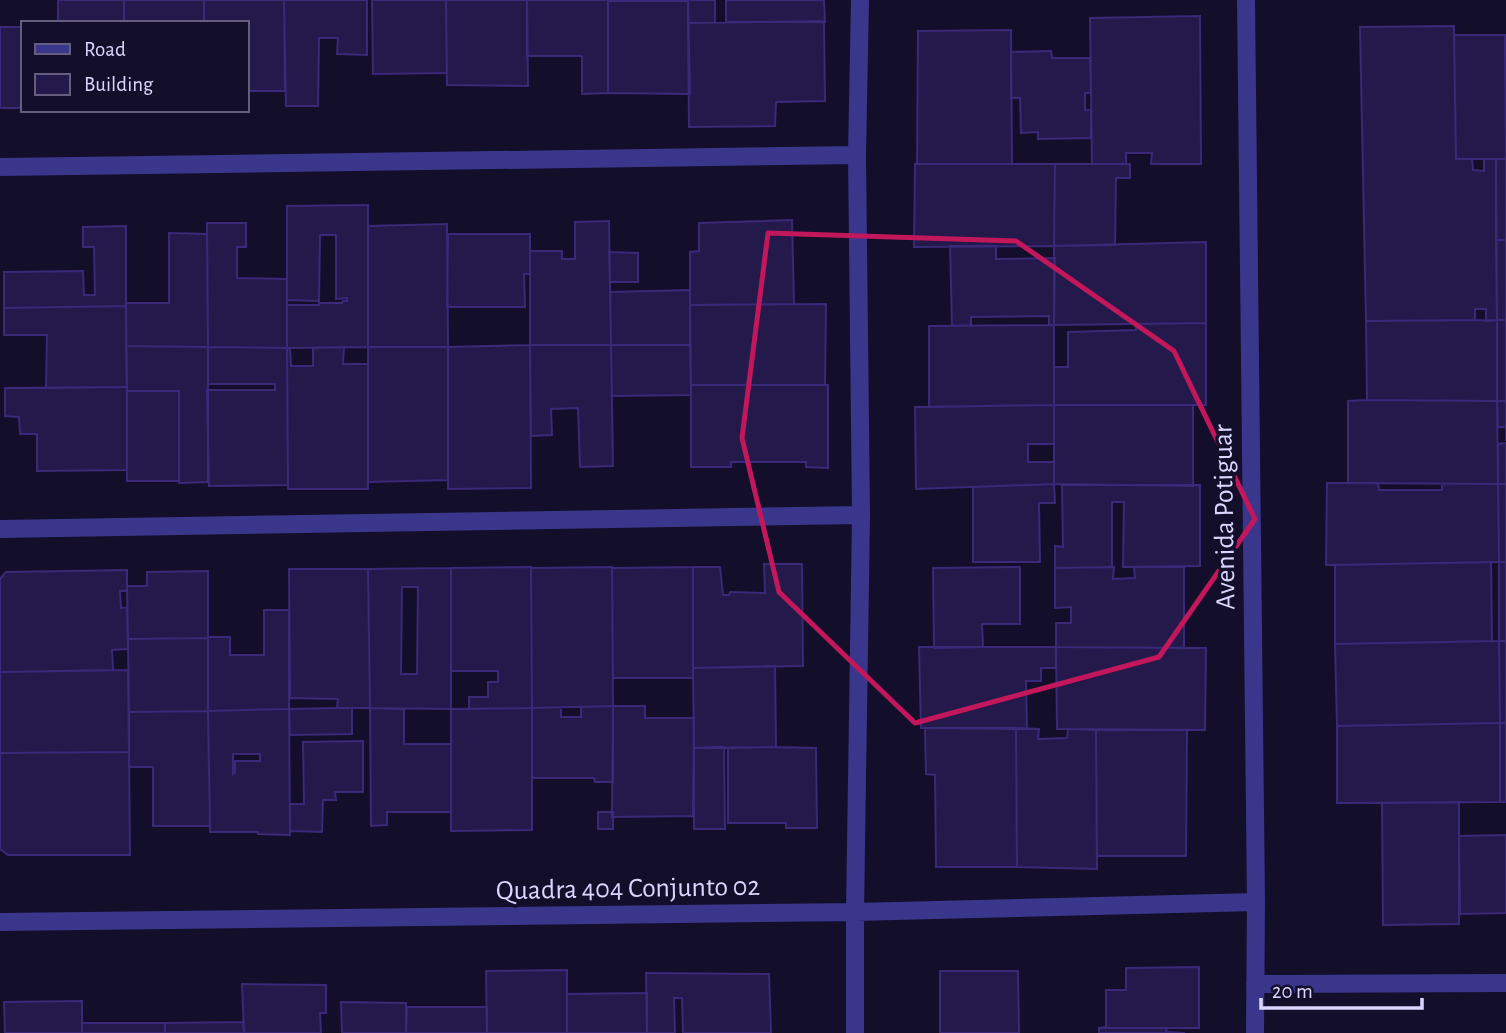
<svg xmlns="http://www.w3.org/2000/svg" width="1506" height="1033" viewBox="0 0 1506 1033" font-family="'Alegreya Sans',sans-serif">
	<rect width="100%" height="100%" fill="#130e29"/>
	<path fill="#24194b" stroke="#3a2978" stroke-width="2" fill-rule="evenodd" d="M58 0H124V23H58Z
		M124 0H204V23H124Z
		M204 0H284L285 91H247V23H204Z
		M284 0H367V55L337 54 338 38H319L318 106H286Z
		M372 0H446L447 73 373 74Z
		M446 0H527L528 86 447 85Z
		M527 0H608V93L582 94V56H527Z
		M688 0H715V23H688Z
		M726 0H824L825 22H726Z
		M608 1H688L690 94 608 93Z
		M1200 16 1201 164H1151L1152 153H1126V164H1092L1090 18Z
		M824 21 825 101 776 102 775 126 689 127 688 23Z
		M1454 26 1456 159H1472L1473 170 1484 171V159H1496L1497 320 1486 321V309H1475V320L1366 321 1360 27Z
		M0 27H23V108H0Z
		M1011 30 1012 164H917L918 31Z
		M1454 35H1505L1506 159H1456Z
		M1051 51 1052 58H1090L1091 93H1085V110L1091 109V138L1038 139V132L1021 133 1020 98H1011V52Z
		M1496 159H1506V240H1496Z
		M915 164H1055L1054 246 914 247Z
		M1055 164H1130V178H1116L1115 245 1054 246Z
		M368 205V347L287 348V305H319V303H342L343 301H347V298L336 299V235H320L319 301 287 300V206Z
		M792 220 794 304 690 305V252L699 251V223Z
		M609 221 611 345H530V251H562V259H575V222Z
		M207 223H246V247H237V278L287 279V348L208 347Z
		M447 224 448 347H368V226Z
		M126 226V306L4 308V272L83 271 84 295H95L94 247H83V227Z
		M169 233 207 234 208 347 126 346V303H169Z
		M448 234H530V274H524L525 307H447Z
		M1496 240H1506V320H1497Z
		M1206 242V323L1054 325V246Z
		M950 246H996V259L1055 258 1054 325H1049V316L971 317V326H952Z
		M609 252 638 253V282H610Z
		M690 290V345H611L610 292Z
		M826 304 825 385H691L690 305Z
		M126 306 127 387 46 388 47 335H4V308Z
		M1497 320H1506V401H1497Z
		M1497 320V401L1367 400 1366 321Z
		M1206 323V405H1054V367H1068V332L1136 330V324Z
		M1054 325V405L929 407V326Z
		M530 345 531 488 448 489V347Z
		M530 345H611L613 466 580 467 578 408 551 409 552 435 531 436Z
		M611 345H690L691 395 612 396Z
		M126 346 208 347V482L179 483V391H127Z
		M208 347 287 348 288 485 209 486 207 390H275V384H208Z
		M344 347 343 364H368V489H288L287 348H290L291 366H313V348Z
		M368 347H448V480L368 482Z
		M691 385H828V468L806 467V462H731V467H691Z
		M127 387V470L37 471V434H20L19 417 5 416V388Z
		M127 391H179V481H127Z
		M1367 400 1497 401 1498 484 1348 483V401Z
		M1497 401H1506V441V427H1498Z
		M1054 405V444H1028V462H1054V484L916 489 915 407Z
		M1054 405H1193V486L1054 484Z
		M1506 443V484H1498V444Z
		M1327 483H1378L1379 490H1442V484H1498L1499 562 1326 565Z
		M1054 484 1055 503H1039L1040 562H973V487Z
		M1498 484H1506V562H1499Z
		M1062 485H1200V566L1123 567 1124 502H1112V567L1055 568V546L1063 547Z
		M1491 562 1492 641 1335 644V565Z
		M1499 562H1506V641H1499Z
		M764 564H802L803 666 693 668V567H720L723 595H729L730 592 765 593Z
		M531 567 532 708 469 709V697H488V682H498V671H451V568Z
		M612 567 613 706 532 708 531 568Z
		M693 567V678H613L612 568Z
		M1020 567V624H982L983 647 934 648 933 568Z
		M1114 567 1113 579 1135 578 1134 567H1184V648L1056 647V623H1071V607L1055 608V568Z
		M451 568V709L370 708 368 569ZM402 587H418L417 674H401Z
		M289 569H368L370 708H337L338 699 290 698Z
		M127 570V590L120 591 121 608 127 607 128 649 112 650 113 670 0 672V579L6 572Z
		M208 571V638L128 639 127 586H147V572Z
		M264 610H289V709L208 711V637H230V655H264Z
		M208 638V711L129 712 128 639Z
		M1499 641H1506V723H1500Z
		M1499 641 1500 723 1337 726 1335 644Z
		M919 647H1056V668H1041V681H1026L1027 729 921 728Z
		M1056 647 1206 648 1205 730 1057 729Z
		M775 666 776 747 694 748 693 668Z
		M128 670 129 752 0 753V672Z
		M613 706V782H595L594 778H532V708H561V717H581V707Z
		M613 706H645V718H694L693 816 612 817Z
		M337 708H352V734L290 735 289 709Z
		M370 708 404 709V744H451V812H387V825L371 826Z
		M532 708V830L451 831V709Z
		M289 709 290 835 258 834V832H210L208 711ZM233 754H260V761H235V773L233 774Z
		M208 711 210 826H153V767H129V712Z
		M1500 723H1506V802H1500Z
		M1500 723V802L1337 803V726Z
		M925 728H1016L1017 867H936L935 775 926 774Z
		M1016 728 1039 729 1038 739 1067 738 1068 729 1096 730 1097 869 1017 867Z
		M1096 730H1187L1186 856H1097Z
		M363 741V792H335L336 800H323L322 832 290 831V804H304L303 742Z
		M724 747 725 829H694V748Z
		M776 747 816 748 817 828H786V823H728V748Z
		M129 752 130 855H8L0 849V753Z
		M1459 802V924L1383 925 1382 803Z
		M598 812H613V829H598Z
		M1506 835V913L1460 914 1459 836Z
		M1199 967V1028H1099L1106 1027V990H1126V968Z
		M567 970V1033H487L486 971Z
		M940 971H1018L1019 1033H940Z
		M646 973 769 974 771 1033H683L682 998H674L675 1033H647Z
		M242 984 326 985V1013H320L321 1033H244Z
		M647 993V1033H567V994Z
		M82 1001V1033H5L4 1002Z
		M341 1002 406 1003V1033H342Z
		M407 1007H487V1033H406Z
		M243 1022 244 1033H165V1023Z
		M82 1023H165V1033H82Z
		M1099 1028H1167L1166 1032 1185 1033H1099Z"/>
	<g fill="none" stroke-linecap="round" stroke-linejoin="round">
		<path stroke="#3a368b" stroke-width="18" d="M1246 0 1256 902 1255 1033
			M0 167 857 155
			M0 529 861 515
			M0 922 855 912 1256 902
			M1255 984 1506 983
			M855 1033V912L861 515 857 155 860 0"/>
	</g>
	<path fill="none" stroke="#c2185b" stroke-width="5" stroke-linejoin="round" d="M768 233 1016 241 1174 351 1255 519 1159 657 915 723 779 592 742 438Z"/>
	<g text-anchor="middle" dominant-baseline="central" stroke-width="7" stroke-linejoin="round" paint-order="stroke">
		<g font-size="28" fill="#dbd6ff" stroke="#130e29">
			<text transform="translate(1225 517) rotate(-91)">Avenida Potiguar</text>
			<text transform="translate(628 889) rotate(-1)">Quadra 404 Conjunto 02</text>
		</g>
	</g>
	<rect x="21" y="21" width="228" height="91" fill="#130e29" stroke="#635e7f" stroke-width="2"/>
	<rect x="35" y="44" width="35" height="10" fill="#3a368b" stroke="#635e7f" stroke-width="2"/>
	<text x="84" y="56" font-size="21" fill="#dbd6ff">Road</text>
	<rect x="35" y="74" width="35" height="21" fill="#24194b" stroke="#635e7f" stroke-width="2"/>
	<text x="84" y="91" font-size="21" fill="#dbd6ff">Building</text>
	<path d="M1261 998v10h161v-10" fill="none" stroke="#dbd6ff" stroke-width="3.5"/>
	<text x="1272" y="998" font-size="21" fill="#dbd6ff" stroke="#130e29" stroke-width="5" paint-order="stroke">20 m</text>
</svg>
